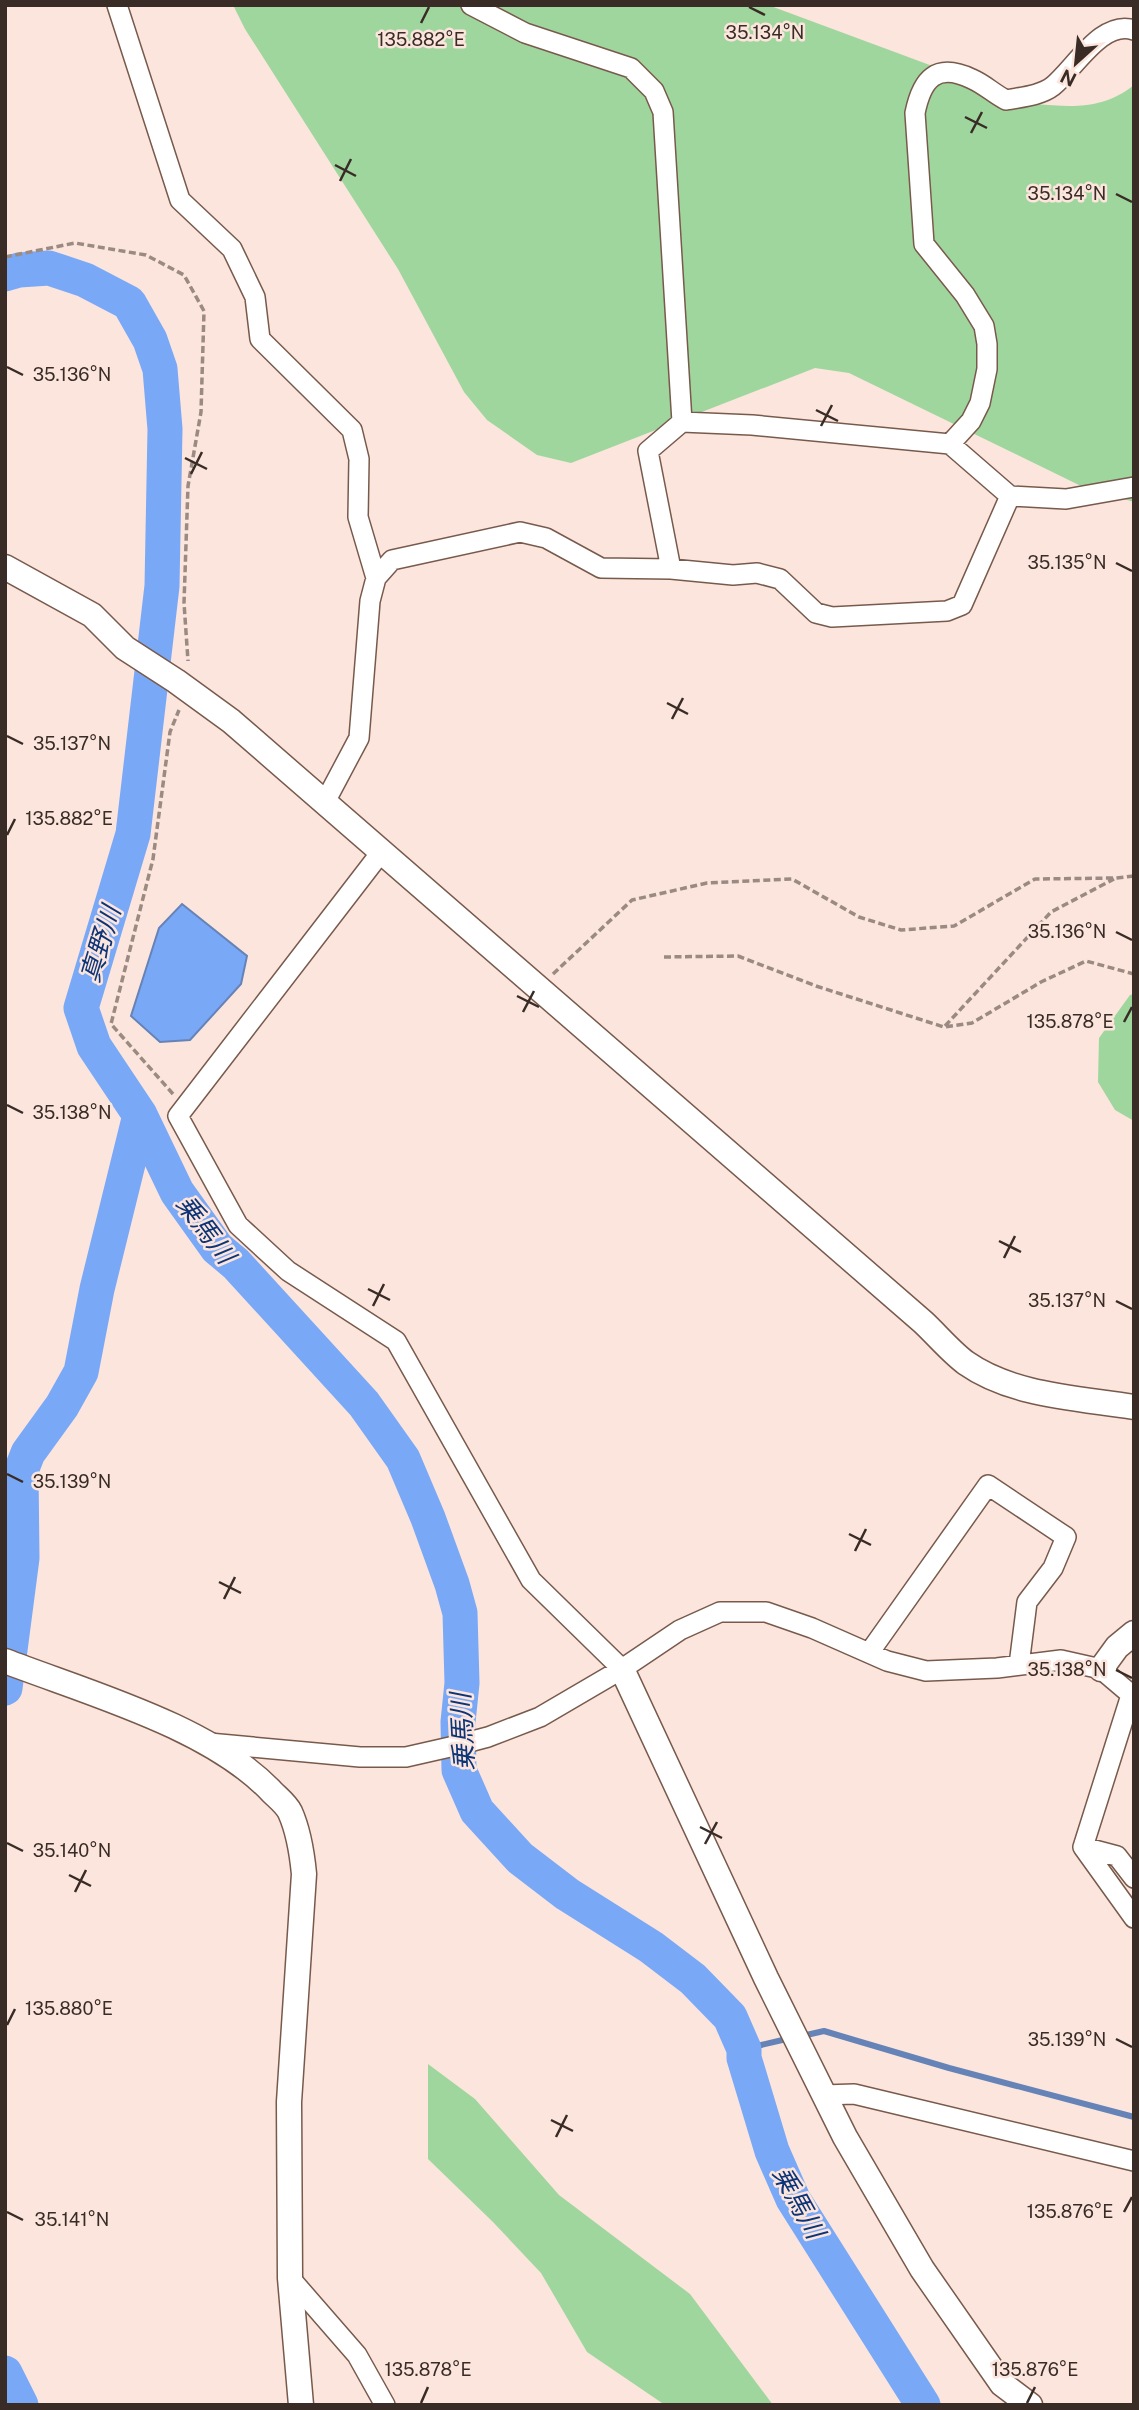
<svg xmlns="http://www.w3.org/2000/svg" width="1139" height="2410" viewBox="0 0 1139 2410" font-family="'Public Sans','Noto Sans JP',sans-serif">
	<rect width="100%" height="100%" fill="#fbe5dc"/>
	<path fill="#9fd69e" d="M233 5H768L1035 104C1072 107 1103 110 1134 85V502L1081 486 849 373 815 368 571 463 537 455 487 420 464 392 398 269 245 29Z
		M1134 994V1121L1115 1110 1098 1082 1099 1038 1130 995Z
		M428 2064 475 2099 559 2195 690 2294 773 2405H665L587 2352 541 2273 493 2222 428 2159Z"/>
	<path fill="#79a8f7" stroke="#6683b8" stroke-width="2" d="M182 904 247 956 241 984 190 1040 160 1042 131 1016 159 928Z"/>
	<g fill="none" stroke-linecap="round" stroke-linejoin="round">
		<path stroke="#6683b8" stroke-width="6" d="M802 2036 824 2031 949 2068 1134 2117
			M744 2049 791 2038"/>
		<path stroke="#79a8f7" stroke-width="35" d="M5 274 19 270 49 268 85 280 129 303 150 340 160 369 165 429 162 586 133 834 81 1008 94 1046 140 1115 177 1192 217 1248 236 1264 364 1404 403 1459 428 1518 452 1584 460 1613 462 1683 458 1722 459 1770 477 1811 520 1858 567 1894 651 1947 693 1979 730 2017 744 2049V2058L772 2151 793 2199 923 2405
			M5 1688 22 1558 21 1471 28 1453 62 1406 81 1372 97 1289 140 1115
			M5 2373 21 2405"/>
		<defs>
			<path id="minor" d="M117 5 180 200 232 249 255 297 260 339 352 430 359 459 358 517 376 578
				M471 5 525 33 631 68 654 91 663 112 682 422
				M950 444 971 421 980 403 987 369V344L984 326 965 295 924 244 915 113C922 79 936 62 972 79 984 84 994 94 1006 100 1021 97 1040 96 1053 86 1075 68 1102 19 1134 30
				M671 569 648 451 682 422 752 425 950 444 1010 496 1066 499 1134 487
				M325 802 359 738 370 601 376 578 392 560 520 532 546 538 601 568 671 569 733 575 757 573 780 579 816 613 832 617 947 611 962 605 1010 496
				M382 851 178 1116 238 1225 288 1271 396 1341 531 1580 622 1669
				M869 1653 988 1485 1066 1537 1053 1568 1027 1602 1019 1665
				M1131 1695 1083 1847 1134 1918
				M209 1743 360 1757H406L450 1747 488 1737 540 1717 622 1669 680 1630 720 1612H766L812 1628 887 1661 926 1671 997 1668 1061 1660 1101 1669 1134 1697
				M1083 1847 1117 1856 1134 1878
				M824 2095 854 2094 1134 2161
				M290 2278 357 2355 385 2405"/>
			<path id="tertiary" d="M5 567 92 615 125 648 176 681 231 721 923 1322C937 1335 951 1352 966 1363 1013 1396 1079 1398 1134 1407
				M5 1661C88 1693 211 1727 272 1792 278 1798 286 1804 290 1812 299 1832 302 1853 304 1874L289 2102 290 2278 301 2405
				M622 1669 766 1978 845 2137 922 2269 1002 2384 1030 2405
				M1101 1669 1117 1647 1134 1633"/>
		</defs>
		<use href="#minor" stroke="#785a4c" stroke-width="22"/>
		<use href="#tertiary" stroke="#785a4c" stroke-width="27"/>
		<path stroke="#9b8a82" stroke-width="3.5" stroke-dasharray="7 3.5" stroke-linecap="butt" d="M5 257 75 243 146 255 184 275 204 311 201 412 188 486 184 603 188 661
			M664 957 738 956 816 986 944 1027 972 1023 1041 982 1086 961 1134 974
			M553 974 632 900 707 883 792 879 859 917 901 930 954 926 1035 879 1116 878 1134 876
			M945 1026 1051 912 1114 879
			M173 1094 111 1024 153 859 170 732 179 710"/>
		<use href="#minor" stroke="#fff" stroke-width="19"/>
		<use href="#tertiary" stroke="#fff" stroke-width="24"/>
	</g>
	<path fill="none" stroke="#392c26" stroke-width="2.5" d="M749 7 765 15M421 23 429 7M965 117 987 128M971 133 982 112M335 165 356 176M340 181 351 159M1116 194 1132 202M7 367 23 375M816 410 838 421M821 426 832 405M185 458 207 469M191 474 202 452M1116 563 1132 571M667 703 688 714M672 719 683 698M7 736 23 744M7 835 15 819M1116 932 1132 940M517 996 539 1007M523 1012 534 991M1124 1022 1132 1007M7 1105 23 1113M999 1241 1021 1252M1004 1258 1015 1236M368 1289 390 1300M1116 1301 1132 1309M373 1306 384 1284M7 1474 23 1482M849 1534 871 1545M855 1551 866 1529M219 1582 241 1593M224 1599 235 1577M1116 1670 1132 1678M700 1827 722 1838M7 1843 23 1851M705 1844 717 1822M69 1875 91 1886M75 1892 86 1870M7 2025 15 2009M1116 2039 1132 2047M551 2120 573 2131M556 2137 567 2115M7 2212 23 2220M1124 2212 1132 2197M421 2403 428 2387M1027 2403 1035 2387"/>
	<g text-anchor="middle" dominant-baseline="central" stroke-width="5" stroke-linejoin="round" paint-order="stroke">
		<g font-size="26" font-style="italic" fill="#0c3478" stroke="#fbe5dc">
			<text transform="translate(100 944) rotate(-73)">真野川</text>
			<text transform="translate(206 1229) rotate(53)">乗馬川</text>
			<text transform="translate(462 1732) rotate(-93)">乗馬川</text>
			<text transform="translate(799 2202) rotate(61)">乗馬川</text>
		</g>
	</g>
	<g font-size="18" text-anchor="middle" fill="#392c26" stroke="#fbe5dc" stroke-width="5" stroke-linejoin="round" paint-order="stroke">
		<text x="765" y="39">35.134°N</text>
		<text x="421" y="46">135.882°E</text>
		<text x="1067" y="200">35.134°N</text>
		<text x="72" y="381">35.136°N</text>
		<text x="1067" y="569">35.135°N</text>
		<text x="72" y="750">35.137°N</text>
		<text x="69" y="825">135.882°E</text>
		<text x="1067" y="938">35.136°N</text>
		<text x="1070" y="1028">135.878°E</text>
		<text x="72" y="1119">35.138°N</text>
		<text x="1067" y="1307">35.137°N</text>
		<text x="72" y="1488">35.139°N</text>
		<text x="1067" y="1676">35.138°N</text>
		<text x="72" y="1857">35.140°N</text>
		<text x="69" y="2015">135.880°E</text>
		<text x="1067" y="2046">35.139°N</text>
		<text x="1070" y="2218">135.876°E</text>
		<text x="72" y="2226">35.141°N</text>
		<text x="428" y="2376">135.878°E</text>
		<text x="1035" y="2376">135.876°E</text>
	</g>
	<rect width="1139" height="2410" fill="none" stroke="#392c26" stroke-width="14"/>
	<g transform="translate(1076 63) rotate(207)" stroke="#fbe5dc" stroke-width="5" paint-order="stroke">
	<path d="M0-5L12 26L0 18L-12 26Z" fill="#392c26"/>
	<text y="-10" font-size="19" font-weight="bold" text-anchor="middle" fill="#392c26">N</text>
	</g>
</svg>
